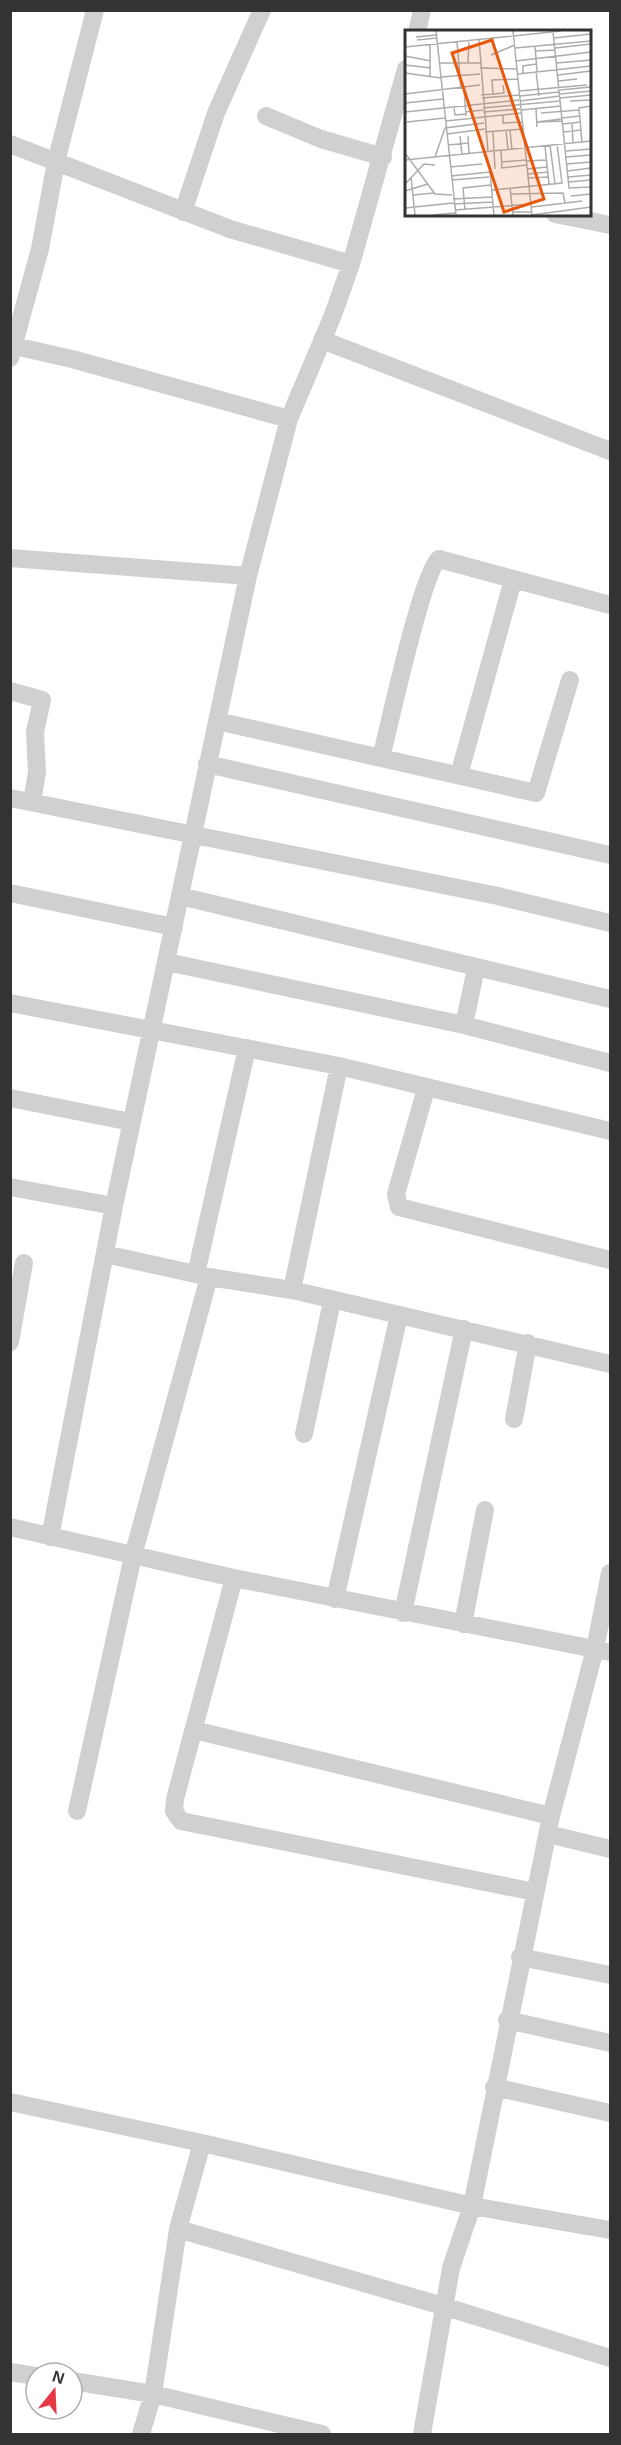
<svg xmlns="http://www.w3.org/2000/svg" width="621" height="2445" viewBox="0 0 621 2445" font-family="Arial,sans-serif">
	<rect width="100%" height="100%" fill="#fff"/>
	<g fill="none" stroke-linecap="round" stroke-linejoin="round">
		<path stroke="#d0d0d0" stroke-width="18" d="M417 32 422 10
			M266 116 321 139 383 157
			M10 144 230 229 351 264
			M183 212 216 113 262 10
			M555 214 610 225
			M322 340 610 451
			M10 345 72 359 289 419
			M10 358 40 249 56 162 95 10
			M10 558 248 576
			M10 691 42 700 35 732 37 772 32 802
			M217 721 536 793 570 680
			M381 758C389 727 422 572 439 559L610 605
			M207 764 610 855
			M459 775 513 580
			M10 798 498 896 610 923
			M10 893 174 927
			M180 896 610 999
			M167 962 464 1025 610 1063
			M10 1003 339 1066 610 1131
			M464 1025 476 968
			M426 1089 396 1194 399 1207 610 1260
			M10 1098 131 1122
			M10 1187 114 1206
			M105 1254 209 1277 292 1290 610 1364
			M196 1274 247 1048
			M292 1290 339 1066
			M10 1342 24 1263
			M514 1419 528 1343
			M304 1434 332 1301
			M10 1527 234 1578 610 1652
			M50 1537 114 1206 248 576 289 419 333 315 351 264 406 69
			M234 1578 175 1799 174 1811 181 1821 535 1892
			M335 1599 399 1315
			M403 1613 464 1329
			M463 1624 485 1510
			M194 1730 551 1816
			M77 1811 133 1556 209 1277
			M548 1834 610 1849
			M520 1957 610 1975
			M507 2020 610 2043
			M494 2087 610 2113
			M10 2102 202 2143 472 2206 610 2230
			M178 2229 443 2306 610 2358
			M10 2372 36 2376
			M72 2381 153 2394 322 2434
			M141 2434 153 2394 178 2229 202 2143
			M422 2434 451 2268 472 2206 551 1816 595 1649 610 1573"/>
	</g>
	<g transform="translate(405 30)">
		<rect width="186" height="186" fill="#fff"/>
		<path fill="none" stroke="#adadad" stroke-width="1.5" d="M31 1 51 185M108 1 127 185M148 2 164 158 186 157M11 7 31 5M149 8 186 4M74 9 83 122M12 10 32 8M52 12 56 59M130 16 132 41M0 17 156 1M110 18 186 11M150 18 186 14M130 21 150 20M86 25 110 15M0 26 26 31M111 31 186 22M63 32 64 10M34 33H75M152 33 186 30M0 35 26 38M75 38 112 39M131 41 134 66M0 43 36 48M118 43V36L131 34M113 44 186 36M153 45 186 41M25 46V15M36 47 75 44M153 51 172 49M59 59 61 86M155 60 186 57M114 61 182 55M0 64 75 55M88 64 87 50 113 49M155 64 186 61M76 65 99 63 98 55M115 66 154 62M77 68 114 65M155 68 186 65M115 71 155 66M165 71 186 70M0 73 38 69M49 77 50 85 61 84M78 78 155 71M131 79 132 97M116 80 156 76M0 82 114 70M60 82 78 80M78 82 115 79M136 83 174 80M98 85V93L118 92M157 88 175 86M41 91 116 83M2 92 40 88M132 92 156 89M135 92 157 91M167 93 168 113M157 94 176 92M105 100 107 120M101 101 103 120M80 102 118 99M88 102 90 139M158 102 176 100M42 104 80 99M55 106 57 125M63 106 64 124M177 112 174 78 186 76M43 115 63 113M145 115 150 154M140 116 144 154M96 121 97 138 122 135M161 121 186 119M0 123 30 164 47 165M30 127 40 98 79 93M161 127 186 125M0 130 186 111M122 131 141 130M96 132 121 130M161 134 186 132M45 137 77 134M122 139 142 137M162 141 186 138M123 144 143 142M46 146 85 142 89 185M6 147 10 185M163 147 186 145M123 148 144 147M47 150 84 147M163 152 186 150M0 154 19 134 30 135M105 158 108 185M87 160 157 153 152 114M0 161 23 154M106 164 158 163 160 173M8 165 29 163M166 166 186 164M48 169 87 167M48 174 88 172M127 177 177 171M0 178 48 173M50 180 126 174M60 180 58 158 86 155M108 182H127M28 185 50 183M127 185 186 177"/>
		<path fill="#e8590c" fill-opacity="0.15" stroke="#e8590c" stroke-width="3" d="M87 10 139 169 99 182 47 23Z"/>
		<rect width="186" height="186" fill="none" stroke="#333" stroke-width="3"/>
	</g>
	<rect width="621" height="2445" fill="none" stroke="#333333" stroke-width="24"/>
	<g transform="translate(54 2391) rotate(18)"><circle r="28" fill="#ffffff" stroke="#adadad" stroke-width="1.5"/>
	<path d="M0-4.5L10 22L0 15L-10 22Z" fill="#e63946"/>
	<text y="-9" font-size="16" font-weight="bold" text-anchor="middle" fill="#333333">N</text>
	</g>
</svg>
